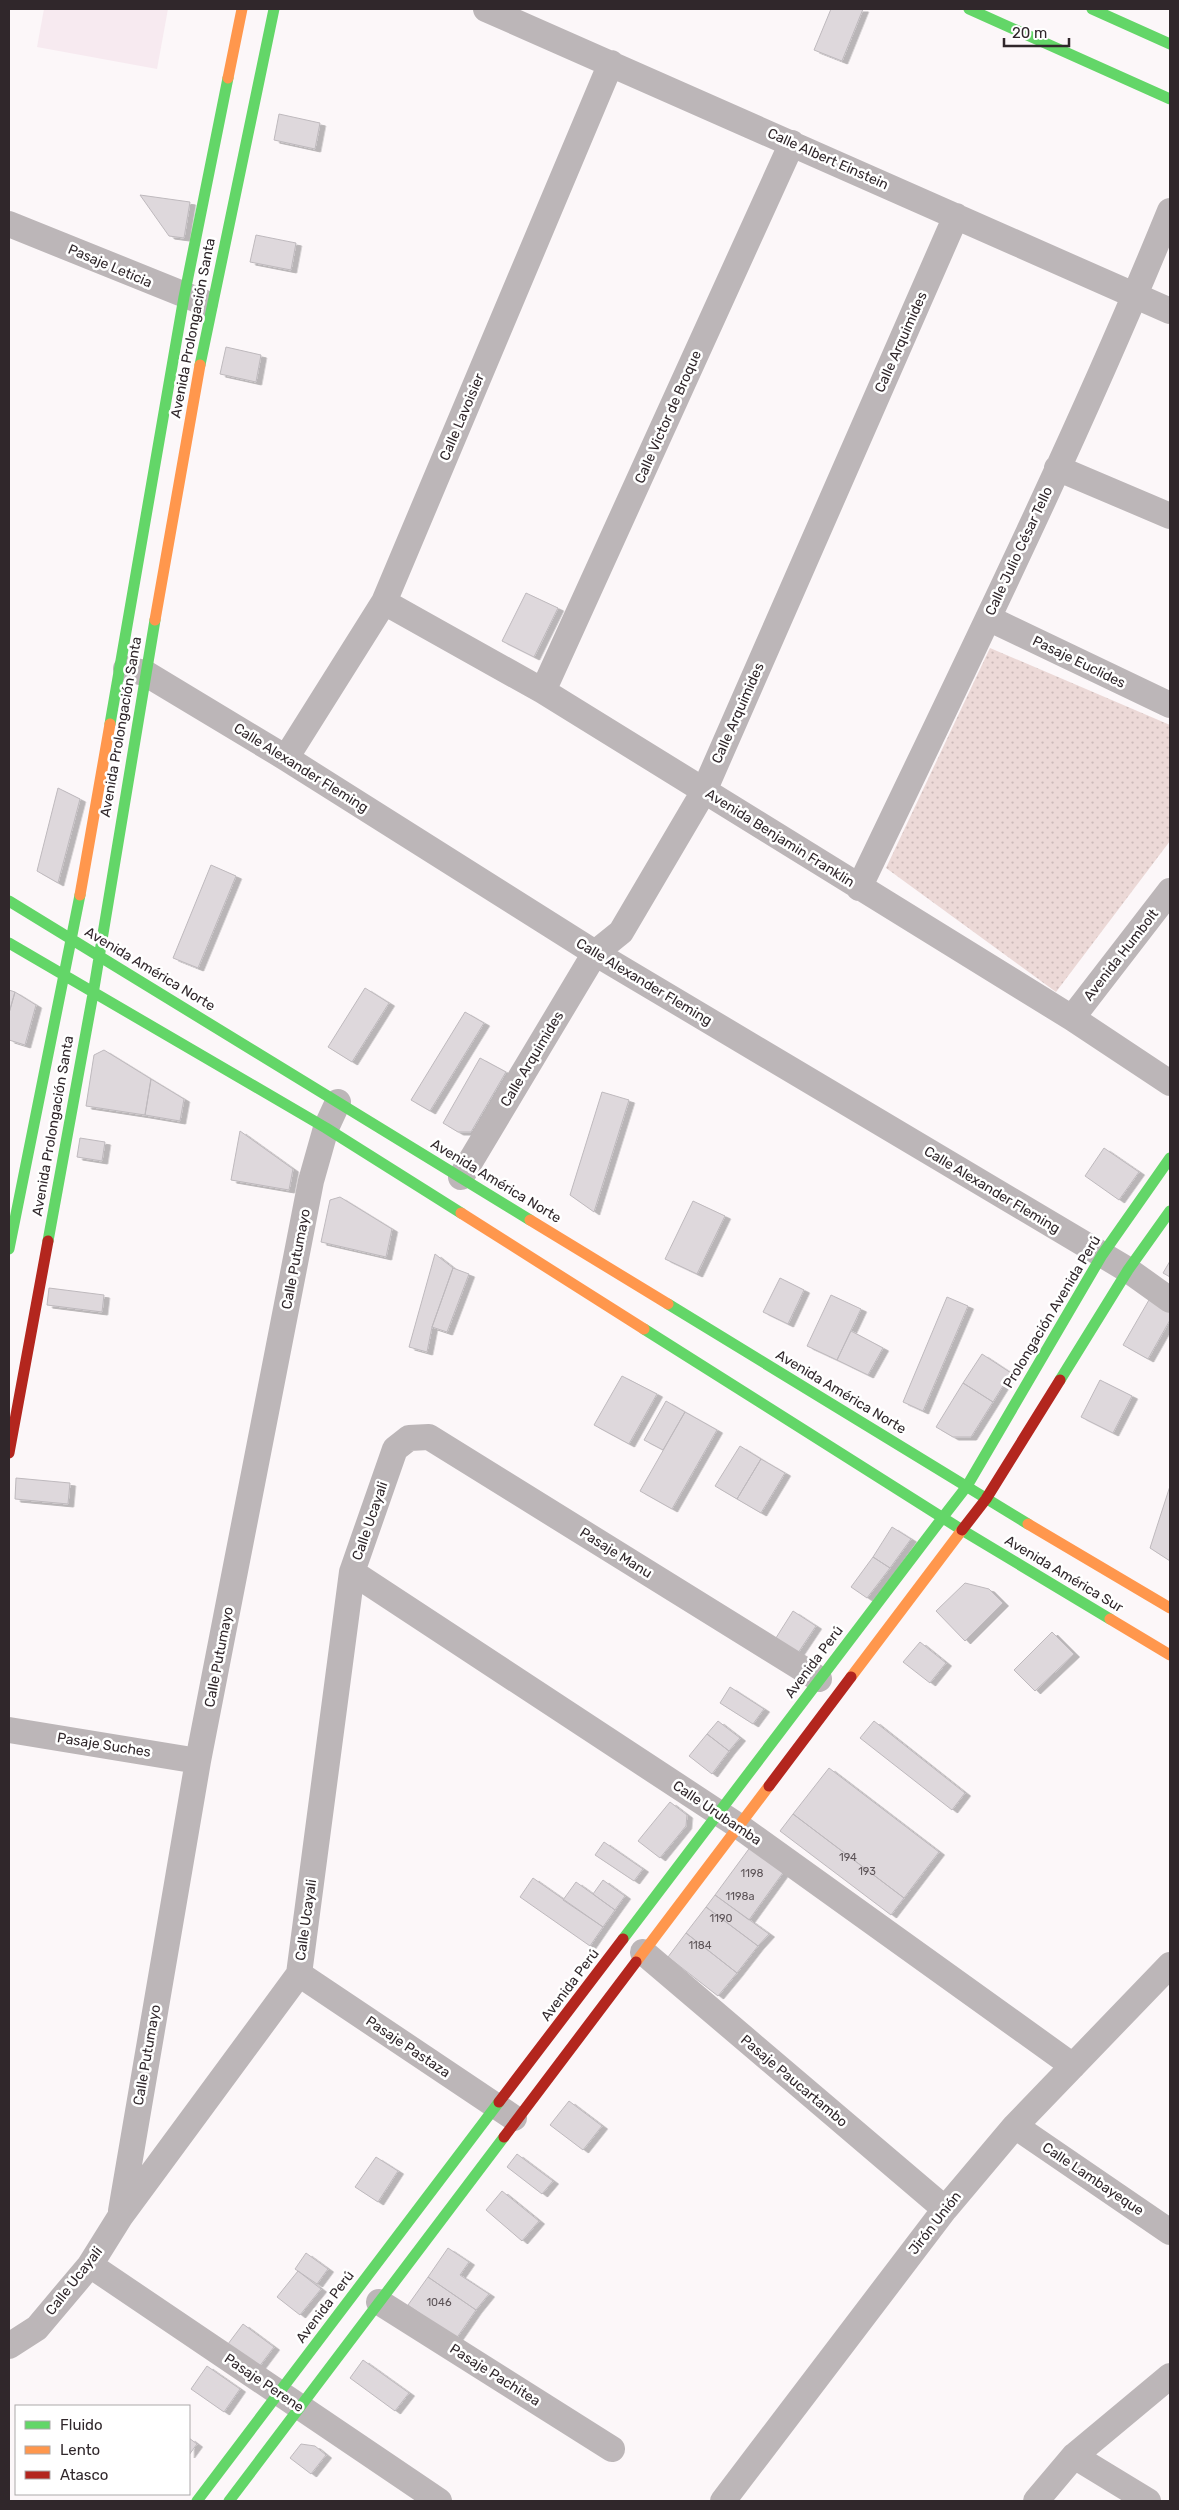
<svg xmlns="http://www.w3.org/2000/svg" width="1179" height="2510" viewBox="0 0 1179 2510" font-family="Rubik,sans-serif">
	<defs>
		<pattern id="grass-dots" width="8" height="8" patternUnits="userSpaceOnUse" patternTransform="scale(1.25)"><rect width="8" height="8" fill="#ecd9d7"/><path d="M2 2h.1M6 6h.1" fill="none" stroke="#cbbab9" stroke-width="1.8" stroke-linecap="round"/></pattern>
		<filter id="shadow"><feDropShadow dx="5.5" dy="3" stdDeviation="0" flood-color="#0004"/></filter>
	</defs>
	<rect width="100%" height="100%" fill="#fcf7f9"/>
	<path fill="#f7eaf0" d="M44 9H168L157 69 37 47Z"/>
	<path fill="url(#grass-dots)" d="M990 648 1170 725V841L1056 992 886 868Z"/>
	<path fill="#ded8dc" stroke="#beb9bd" filter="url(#shadow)" d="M831 9H863L842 61 814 50Z
		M279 114 320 123 315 149 274 140Z
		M140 195 190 202 184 238 169 236Z
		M256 235 296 243 291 270 250 262Z
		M226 347 261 355 256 382 220 374Z
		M526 593 558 608 534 657 502 641Z
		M58 788 80 799 58 883 37 871Z
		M211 865 236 876 198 968 173 958Z
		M365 988 389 1003 352 1062 328 1047Z
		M9 990 15 992 9 1013Z
		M15 992 36 1005 25 1045 9 1040V1013Z
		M465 1012 484 1023 430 1111 411 1100Z
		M104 1050 151 1079 145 1115 86 1106 94 1055Z
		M480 1058 506 1072 471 1132H458L443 1123Z
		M151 1079 184 1099 180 1121 145 1115Z
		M602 1092 629 1100 594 1212 570 1195Z
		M240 1131 293 1169 289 1190 231 1180Z
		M80 1138 105 1142 102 1161 77 1157Z
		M1104 1148 1139 1172 1119 1200 1085 1176Z
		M340 1197 392 1229 386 1257 321 1242 330 1200Z
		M693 1201 725 1216 697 1274 665 1259Z
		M435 1254 453 1268 432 1327 427 1352 409 1347Z
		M1170 1261V1277L1163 1273Z
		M453 1268 469 1274 447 1332 432 1327Z
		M780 1278 804 1290 788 1324 763 1312Z
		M49 1288 104 1295 102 1312 47 1305Z
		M1153 1293 1170 1303V1320L1148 1359 1123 1345Z
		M831 1295 861 1309 837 1360 807 1346Z
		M947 1297 968 1306 923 1411 903 1402Z
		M851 1331 883 1348 868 1375 837 1360Z
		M982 1354 1011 1373 993 1402 963 1383Z
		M622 1376 657 1394 629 1444 594 1425Z
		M1100 1380 1132 1396 1113 1433 1081 1417Z
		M963 1383 993 1402 971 1437H953L936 1427Z
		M666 1401 685 1412 663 1450 644 1440Z
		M685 1412 717 1430 672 1509 640 1491Z
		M740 1446 761 1459 737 1499 715 1486Z
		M761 1459 785 1473 761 1513 737 1499Z
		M16 1478 70 1483 68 1504 15 1499Z
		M1170 1486V1561L1150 1548Z
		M892 1527 911 1539 890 1568 873 1557Z
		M873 1557 890 1568 867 1598 851 1587Z
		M965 1583 989 1589 1003 1603 965 1641 936 1611Z
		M793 1611 816 1626 796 1656 774 1641Z
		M1052 1632 1074 1654 1035 1691 1014 1670Z
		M920 1642 946 1663 930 1683 903 1662Z
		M730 1687 764 1709 753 1724 720 1703Z
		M718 1721 740 1738 729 1751 707 1734Z
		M874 1721 965 1793 952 1810 860 1738Z
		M707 1734 729 1751 712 1774 689 1756Z
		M829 1768 939 1852 904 1898 793 1814Z
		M670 1802 687 1815 686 1826 660 1858 638 1841Z
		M793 1814 904 1898 891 1915 780 1831Z
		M604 1842 643 1869 634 1881 595 1855Z
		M751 1846 785 1870 749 1920 715 1895Z
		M533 1878 603 1927 590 1946 520 1897Z
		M603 1880 625 1896 615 1910 593 1894Z
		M576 1882 615 1910 603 1927 563 1900Z
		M715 1895 769 1934 758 1946 706 1907Z
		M706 1907 758 1946 737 1973 686 1933Z
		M686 1933 737 1973 718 1996 668 1957Z
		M569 2101 602 2126 583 2150 550 2125Z
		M517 2154 553 2181 542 2194 507 2167Z
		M376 2157 398 2171 378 2202 355 2187Z
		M502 2191 539 2221 522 2241 486 2210Z
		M448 2248 469 2262 460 2275 489 2294 476 2310 428 2277Z
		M306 2253 328 2269 317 2284 295 2269Z
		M298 2271 321 2289 300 2315 277 2297Z
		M428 2277 476 2310 456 2339 408 2305Z
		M243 2324 274 2347 259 2367 228 2344Z
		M363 2360 409 2393 395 2411 350 2378Z
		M207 2366 240 2389 224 2412 191 2389Z
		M189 2438 197 2444 189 2455Z
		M301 2444 315 2446 326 2455 311 2474 290 2458Z"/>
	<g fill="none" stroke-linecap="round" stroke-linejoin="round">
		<path stroke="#bcb6b8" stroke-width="26" d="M486 9 1170 311
			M9 224 205 303
			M1057 468 1170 516
			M384 602 543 691 1072 1018 1170 1083
			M988 618 1170 705
			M126 669 145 673 286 758 595 953 1128 1270 1170 1300
			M543 691 792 143
			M286 758 384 602 611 63
			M859 888C966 664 1076 441 1170 211
			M1072 1018 1170 891
			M461 1177 595 953 621 932 704 791 956 216
			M352 1572 740 1827 1073 2066
			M9 1730 198 1761
			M643 1952 945 2209
			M299 1974 514 2118
			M1015 2126 1170 2232
			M121 2211 198 1761 311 1181 326 1128 338 1102
			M90 2265 439 2501
			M379 2302 612 2449
			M9 2346 37 2328 90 2265 120 2217 299 1974 352 1572 395 1449 409 1438 429 1437 819 1679
			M1074 2456 1148 2501
			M723 2501 945 2209 1015 2126 1170 1965
			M1036 2501 1074 2456 1170 2376"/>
		<path stroke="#63d668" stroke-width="11" d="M969 9 1170 99
			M1092 9 1170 44
			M200 365 274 9
			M110 724 184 297 228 78
			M9 901 530 1220
			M9 943 326 1128 461 1213
			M48 1241 93 994 155 620
			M9 1249 80 895
			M668 1304 1028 1524
			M644 1329 962 1530 1110 1619
			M1060 1380 1128 1270 1170 1211
			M943 1517 967 1486 1102 1255 1170 1158
			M623 1939 943 1517
			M197 2501 499 2102
			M229 2501 504 2137"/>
		<path stroke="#ff974d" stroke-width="11" d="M228 78 242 9
			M155 620 200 365
			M80 895 110 724
			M461 1213 644 1329
			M530 1220 668 1304
			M1028 1524 1170 1608
			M1110 1619 1170 1655
			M851 1677 962 1530
			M636 1962 769 1786"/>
		<path stroke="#b3261e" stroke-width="11" d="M9 1453 48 1241
			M962 1530 986 1499 1060 1380
			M769 1786 851 1677
			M499 2102 623 1939
			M504 2137 636 1962"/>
	</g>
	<g text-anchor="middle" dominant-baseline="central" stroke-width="5" stroke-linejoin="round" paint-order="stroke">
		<g font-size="11" fill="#5c5357">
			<text x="848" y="1857">194</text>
			<text x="867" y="1871">193</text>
			<text x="752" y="1873">1198</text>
			<text x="740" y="1896">1198a</text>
			<text x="721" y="1918">1190</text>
			<text x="700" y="1945">1184</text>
			<text x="439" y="2302">1046</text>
		</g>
		<g font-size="14" fill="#30272b" stroke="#fff">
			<text transform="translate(828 159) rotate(24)">Calle Albert Einstein</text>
			<text transform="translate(110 266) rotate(23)">Pasaje Leticia</text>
			<text transform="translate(193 328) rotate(-79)">Avenida Prolongación Santa</text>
			<text transform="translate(901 342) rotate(-66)">Calle Arquimides</text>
			<text transform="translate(462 417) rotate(-67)">Calle Lavoisier</text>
			<text transform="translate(668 417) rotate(-66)">Calle Victor de Broque</text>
			<text transform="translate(1019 551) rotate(-65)">Calle Julio César Tello</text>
			<text transform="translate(1079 662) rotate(26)">Pasaje Euclides</text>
			<text transform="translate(738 713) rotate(-66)">Calle Arquimides</text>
			<text transform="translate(121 727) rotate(-80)">Avenida Prolongación Santa</text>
			<text transform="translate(301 768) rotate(32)">Calle Alexander Fleming</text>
			<text transform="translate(780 838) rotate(32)">Avenida Benjamin Franklin</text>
			<text transform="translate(1121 955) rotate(-52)">Avenida Humbolt</text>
			<text transform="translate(150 969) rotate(31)">Avenida América Norte</text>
			<text transform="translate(644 982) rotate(31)">Calle Alexander Fleming</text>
			<text transform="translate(532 1059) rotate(-59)">Calle Arquimides</text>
			<text transform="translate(53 1126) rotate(-80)">Avenida Prolongación Santa</text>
			<text transform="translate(496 1181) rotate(31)">Avenida América Norte</text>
			<text transform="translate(992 1190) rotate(31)">Calle Alexander Fleming</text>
			<text transform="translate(296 1259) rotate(-79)">Calle Putumayo</text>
			<text transform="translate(1052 1312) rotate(-59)">Prolongación Avenida Perú</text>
			<text transform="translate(841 1392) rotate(31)">Avenida América Norte</text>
			<text transform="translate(370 1521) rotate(-71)">Calle Ucayali</text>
			<text transform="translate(616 1553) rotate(32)">Pasaje Manu</text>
			<text transform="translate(1064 1574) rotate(31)">Avenida América Sur</text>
			<text transform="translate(219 1657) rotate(-79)">Calle Putumayo</text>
			<text transform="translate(814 1662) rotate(-53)">Avenida Perú</text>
			<text transform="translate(104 1745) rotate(9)">Pasaje Suches</text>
			<text transform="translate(717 1813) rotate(34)">Calle Urubamba</text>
			<text transform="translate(306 1920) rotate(-82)">Calle Ucayali</text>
			<text transform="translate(570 1985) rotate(-53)">Avenida Perú</text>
			<text transform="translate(408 2047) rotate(34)">Pasaje Pastaza</text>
			<text transform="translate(147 2055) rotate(-80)">Calle Putumayo</text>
			<text transform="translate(794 2081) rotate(40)">Pasaje Paucartambo</text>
			<text transform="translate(1093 2179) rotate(34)">Calle Lambayeque</text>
			<text transform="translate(935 2223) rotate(-52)">Jirón Unión</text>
			<text transform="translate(74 2281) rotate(-52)">Calle Ucayali</text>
			<text transform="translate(325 2307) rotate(-53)">Avenida Perú</text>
			<text transform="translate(495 2375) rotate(32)">Pasaje Pachitea</text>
			<text transform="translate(264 2383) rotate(34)">Pasaje Perene</text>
		</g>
	</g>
	<rect width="1179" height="2510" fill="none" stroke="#30272b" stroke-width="20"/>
	<rect x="15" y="2405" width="175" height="90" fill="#ffffff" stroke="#aca9aa"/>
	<rect x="25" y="2421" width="25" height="8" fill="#63d668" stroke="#aca9aa"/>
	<text x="60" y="2430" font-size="15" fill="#30272b">Fluido</text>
	<rect x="25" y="2446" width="25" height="8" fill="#ff974d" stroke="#aca9aa"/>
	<text x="60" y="2455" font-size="15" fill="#30272b">Lento</text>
	<rect x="25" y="2471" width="25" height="8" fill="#b3261e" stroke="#aca9aa"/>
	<text x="60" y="2480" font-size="15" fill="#30272b">Atasco</text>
	<path d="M1004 38v8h65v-8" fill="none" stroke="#30272b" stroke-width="2.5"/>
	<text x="1012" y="38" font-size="15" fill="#30272b" stroke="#ffffff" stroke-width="4" paint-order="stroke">20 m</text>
</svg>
